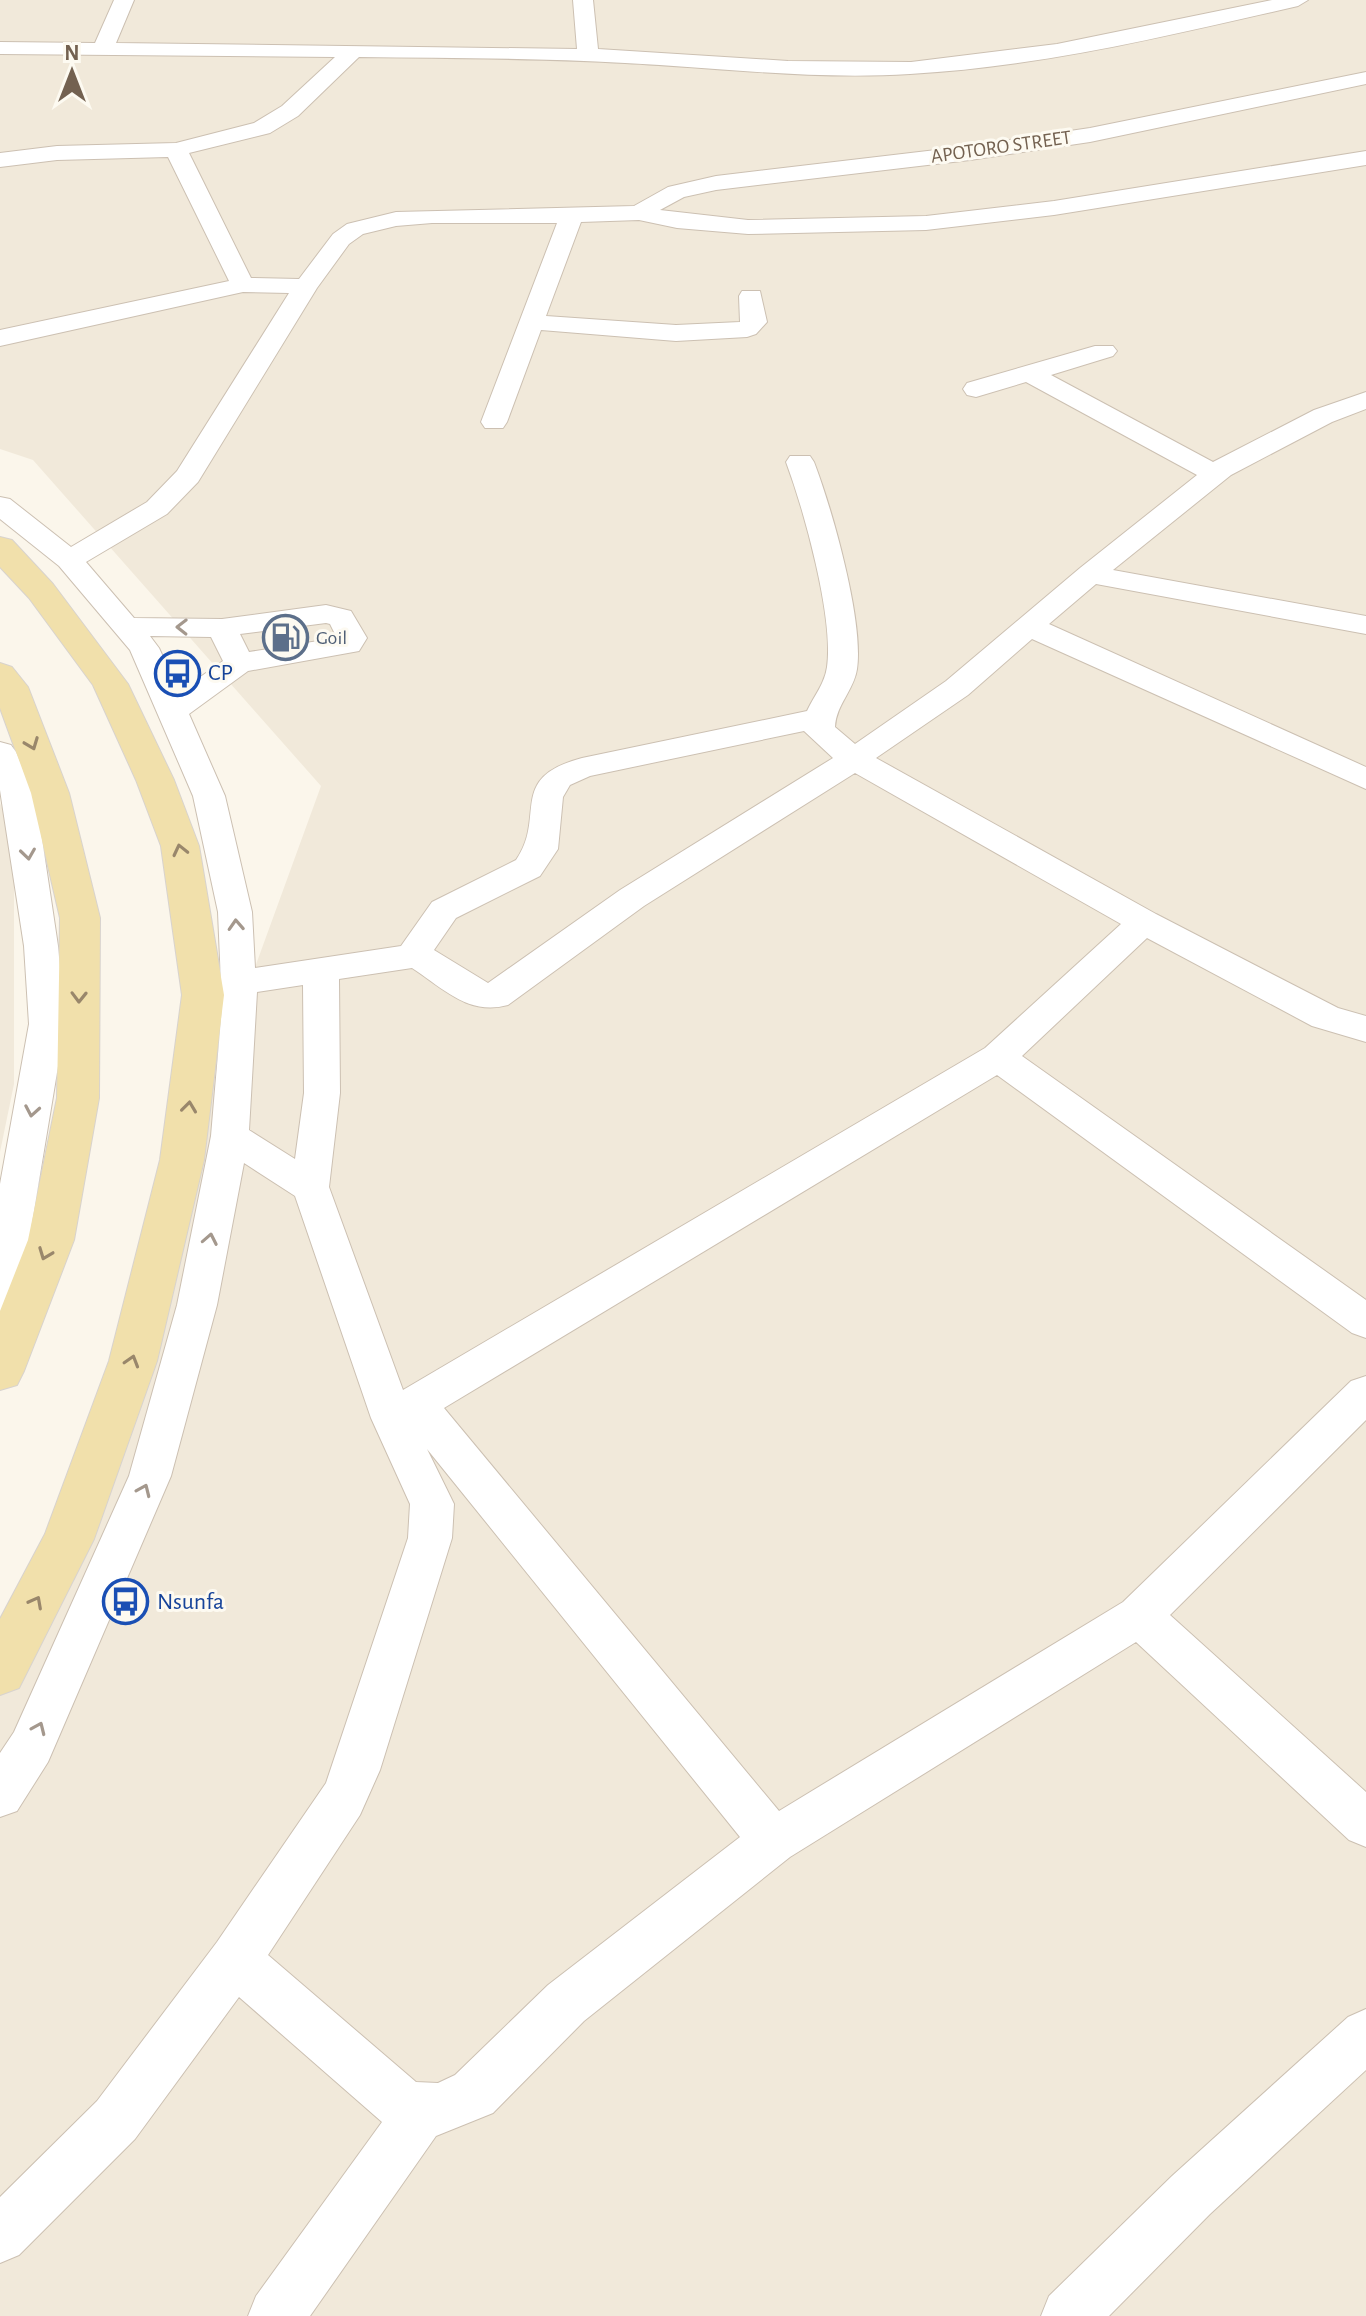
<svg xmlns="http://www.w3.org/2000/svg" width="1366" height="2316" viewBox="0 0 1366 2316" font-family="'Alegreya Sans',sans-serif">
	<rect width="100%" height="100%" fill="#fbf6eb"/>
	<path fill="#f1e9da" d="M0 0H1366V2316H0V1667L321 786 33 460 0 449Z
		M0 803 14 837V1084L0 1152Z"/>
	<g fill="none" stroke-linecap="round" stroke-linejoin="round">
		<defs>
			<path id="minor" d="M114 0H134L116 43 577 49 573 0H593L598 49 788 61 911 62 1057 44 1272 0H1308L1298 6C1170 35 1041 67 910 74 815 80 720 68 625 63 537 58 447 58 359 57L298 116 270 133 189 153 251 278 299 279 333 234 347 224 396 212 634 206 668 187 716 176 970 146 1090 128 1366 72V84L1090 142 970 160 716 190 684 197 660 210 748 220 926 216 1054 201 1366 151V165L1054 215 926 230 748 234 677 228 639 220 581 222 546 316 676 325 740 322 739 296 742 291H760L767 322 756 334 747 337 676 341 541 330 507 422 503 428H485L481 422 557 223H432L396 226 363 234 349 244 317 288 198 482 167 514 86 562 134 618 222 619 326 605 351 611 367 638 359 651 248 671 189 714 225 796 252 912 255 968 401 946 432 902 516 860C547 816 506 778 582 758L807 711C814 696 825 683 827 667 834 618 804 510 786 462L790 456H810L814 462C832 509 864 621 857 669 854 690 836 705 835 727L855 744 946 681 1080 568 1197 475 1026 382 976 397 967 395 963 389 967 383 1095 346H1113L1117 351 1113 356 1051 375 1213 462 1314 410 1366 392V409L1332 422 1231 475 1113 570 1366 616V634L1096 584 1049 624 1366 767V789L1032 639 968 695 876 758 1156 914 1338 1008 1366 1016V1042L1312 1026 1147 938 1022 1056 1366 1300V1338L1352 1333 997 1075 444 1408 779 1811 1123 1602 1351 1381 1366 1376V1420L1170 1615 1366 1792V1847L1349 1840 1136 1642 790 1857 584 2021 493 2113 436 2136 310 2316H248L256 2296 382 2122 239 1997 135 2139 19 2255 0 2263V2197L97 2101 217 1942 326 1783 408 1538 410 1504 371 1418 295 1196 244 1163 217 1305 171 1476 48 1762 17 1811 0 1817V1753L14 1732 129 1476 177 1305 211 1136 222 1007 218 912 193 796 130 650 59 566 0 519V497L10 499 71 547 147 502 177 471 289 293 243 292 0 346V330L229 281 168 157 57 160 0 167V153L57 146 176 143 254 123 282 106 335 57 0 54V42L95 43ZM326 623 330 624 337 638 249 652 240 634ZM150 636 211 637 223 661 179 692 159 648ZM804 731 833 758 620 890 488 983 434 950 456 918 540 876 558 849 563 797 570 785 590 776ZM855 773 1121 924 985 1048 403 1390 329 1187 340 1093 339 979 412 968C443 988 468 1016 508 1005L644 906ZM303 985 304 1093 295 1159 249 1130 257 992ZM427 1449 740 1837 548 1985 455 2075 438 2083 416 2082 268 1955 360 1815 380 1770 452 1538 454 1504Z
				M0 742 11 745 16 752 36 799 58 946 65 1024 20 1295 14 1306 0 1311V1184L29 1024 24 946 0 790Z
				M1366 2009V2070L1210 2214 1109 2316H1041L1049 2296 1172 2176 1348 2017Z"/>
			<path id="major" d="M0 537 12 540 53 584 128 684 174 780 199 846 224 995 204 1160 157 1361 94 1539 19 1688 0 1695V1619L45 1534 109 1361 160 1160 182 995 161 846 136 780 93 685 29 598 0 567Z
				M0 663 12 667 28 687 69 793 100 918 99 1098 74 1240 24 1371 17 1385 0 1390V1311L28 1240 57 1098 60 918 31 793 0 708Z"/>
		</defs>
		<use href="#minor" stroke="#ccc0b2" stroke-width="2"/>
		<use href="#major" stroke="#d8d3ce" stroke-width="2"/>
		<use href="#minor" fill="#fff" fill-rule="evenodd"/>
		<use href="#major" fill="#f1e0ab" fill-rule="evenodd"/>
	</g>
	<defs><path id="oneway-chevron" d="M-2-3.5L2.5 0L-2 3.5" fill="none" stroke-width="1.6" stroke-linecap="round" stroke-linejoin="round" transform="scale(2)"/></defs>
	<g stroke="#a4988d">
		<use href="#oneway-chevron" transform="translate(182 627) rotate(-179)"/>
		<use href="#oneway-chevron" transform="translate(28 854) rotate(82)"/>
		<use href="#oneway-chevron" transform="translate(236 925) rotate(-93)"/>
		<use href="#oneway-chevron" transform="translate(32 1111) rotate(100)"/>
		<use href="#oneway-chevron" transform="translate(210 1239) rotate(-79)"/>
		<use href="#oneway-chevron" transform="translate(144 1490) rotate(-66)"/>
		<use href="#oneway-chevron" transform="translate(39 1728) rotate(-66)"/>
	</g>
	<g stroke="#99876b">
		<use href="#oneway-chevron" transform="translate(32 744) rotate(69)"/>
		<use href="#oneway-chevron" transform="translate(180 850) rotate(-103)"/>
		<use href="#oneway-chevron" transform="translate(79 997) rotate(91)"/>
		<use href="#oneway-chevron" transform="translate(189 1107) rotate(-83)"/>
		<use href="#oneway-chevron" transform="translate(45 1254) rotate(111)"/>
		<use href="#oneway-chevron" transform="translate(132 1361) rotate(-73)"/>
		<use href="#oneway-chevron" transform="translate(36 1602) rotate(-62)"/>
	</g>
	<defs>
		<symbol id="fuel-ring" viewBox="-11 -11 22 22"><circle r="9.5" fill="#fdfaf1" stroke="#5c6f8a" stroke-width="1.5"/><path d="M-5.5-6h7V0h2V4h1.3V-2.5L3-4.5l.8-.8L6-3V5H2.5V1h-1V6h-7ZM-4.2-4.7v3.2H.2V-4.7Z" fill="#5c6f8a"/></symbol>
		<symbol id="bus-ring" viewBox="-11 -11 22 22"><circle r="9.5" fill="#fdfaf1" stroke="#1a4fb4" stroke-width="1.5"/><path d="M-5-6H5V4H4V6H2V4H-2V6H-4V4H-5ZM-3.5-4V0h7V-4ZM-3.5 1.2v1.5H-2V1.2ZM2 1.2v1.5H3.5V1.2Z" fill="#1a4fb4"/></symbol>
	</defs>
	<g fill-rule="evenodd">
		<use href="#fuel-ring" x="260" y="612" width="51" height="51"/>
		<use href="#bus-ring" x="152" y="648" width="51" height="51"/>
		<use href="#bus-ring" x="100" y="1576" width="51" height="51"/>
	</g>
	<g text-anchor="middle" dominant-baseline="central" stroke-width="6" stroke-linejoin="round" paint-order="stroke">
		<g font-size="20" fill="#736150" stroke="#fdfaf1">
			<text transform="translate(1001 147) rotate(-8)">APOTORO STREET</text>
		</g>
		<g font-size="20" fill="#4e5e75" stroke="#fdfaf1" text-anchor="start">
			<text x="316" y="638">Goil</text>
		</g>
		<g font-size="24" fill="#164399" stroke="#fdfaf1" text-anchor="start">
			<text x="208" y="673">CP</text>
			<text x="157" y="1602">Nsunfa</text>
		</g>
	</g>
	<g transform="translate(72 72)" stroke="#fdfaf1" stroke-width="6" paint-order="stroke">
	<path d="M0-6L14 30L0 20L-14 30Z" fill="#736150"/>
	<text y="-12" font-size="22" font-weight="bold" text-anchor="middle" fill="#736150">N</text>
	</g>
</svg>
